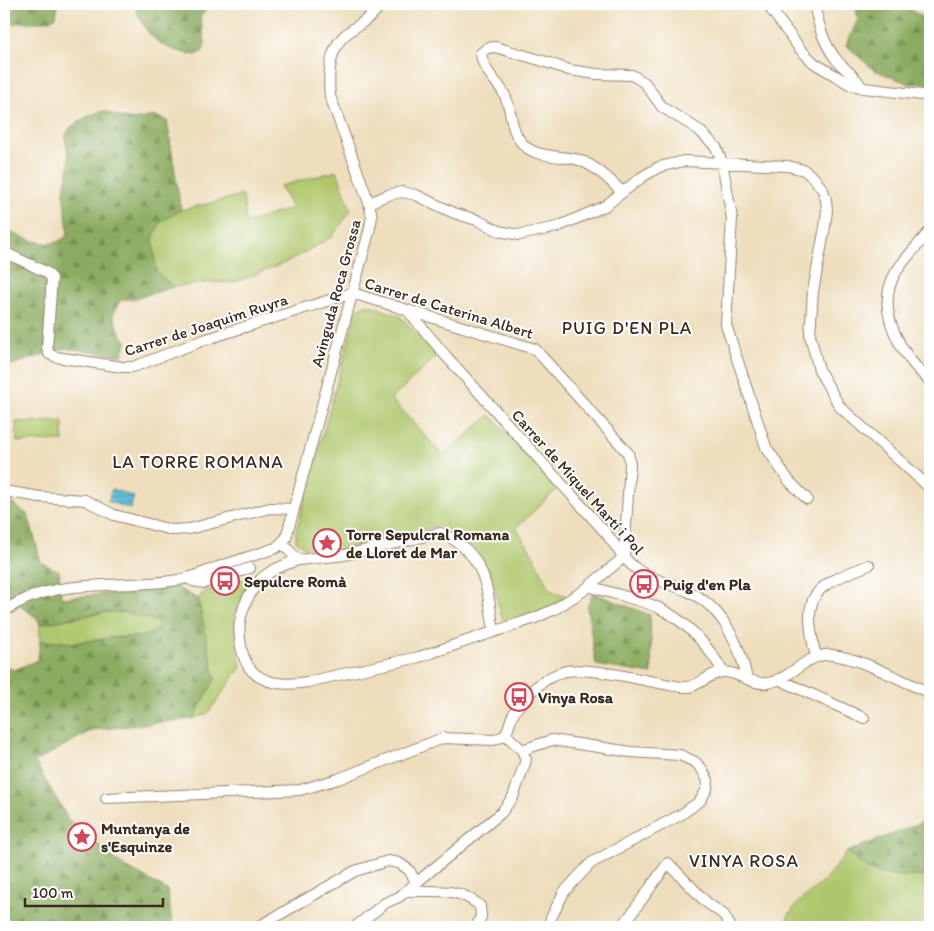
<svg xmlns="http://www.w3.org/2000/svg" width="934" height="931" viewBox="0 0 934 931" font-family="Itim,sans-serif">
	<defs>
		<pattern id="forest-firs" width="22" height="20" patternUnits="userSpaceOnUse" patternTransform="scale(1.25)"><rect width="22" height="20" fill="#8bac60"/><path d="M5 1l3.5 6h-7zM16 11l3.5 6h-7z" fill="#738c4f"/></pattern>
		<pattern id="water-rules" width="6" height="5" patternUnits="userSpaceOnUse" patternTransform="scale(1.25)"><rect width="6" height="5" fill="#5fc0dd"/><path d="M0 2.5h6" fill="none" stroke="#509cb3"/></pattern>
	</defs>
	<rect width="100%" height="100%" fill="#fff"/>
	<filter id="ink" filterUnits="userSpaceOnUse"><feTurbulence type="fractalNoise" baseFrequency=".02" numOctaves="2"/><feDisplacementMap in="SourceGraphic" scale="10" xChannelSelector="R" yChannelSelector="G"/><feConvolveMatrix kernelMatrix="1 2 1 2 8 2 1 2 1" color-interpolation-filters="sRGB"/></filter>
	<filter id="wash" filterUnits="userSpaceOnUse"><feTurbulence type="fractalNoise" baseFrequency=".0096" numOctaves="4" result="noise"/><feDisplacementMap in="SourceGraphic" scale="20" xChannelSelector="R" yChannelSelector="G"/><feGaussianBlur stdDeviation="1.12" result="paint"/><feColorMatrix in="noise" values="0 0 0 0 0 0 0 0 0 0 0 0 0 0 0 0 0 1.4 0 .05"/><feComposite in="paint" operator="in"/></filter>
	<g filter="url(#wash)">
		<rect width="100%" height="100%" fill="#eedebd"/>
		<path fill="#afc76c" stroke="#757845" d="M337 171 351 210 332 237 287 262 236 282 203 283 173 287 156 271 153 238 160 222 181 210 243 195 246 223 292 208 280 186Z
			M367 304 400 316 437 356 391 399 443 455 490 415 557 489 516 528 531 551 550 590 567 596C550 607 523 624 502 619L490 571 473 546 457 534 437 526 394 539 331 551 306 548 296 541V531L357 310Z
			M63 421V441L17 442 16 422Z
			M241 579 247 581C246 592 241 598 237 607 230 626 238 648 241 667L208 713 193 719 215 679 198 599 204 592Z
			M115 611C129 611 149 615 159 625L153 633 145 636 110 638 74 643 47 641H40V624Z
			M847 852C853 857 859 864 866 868 885 878 910 876 930 876V927H785C787 908 805 897 819 885 829 876 838 863 847 852Z"/>
		<path fill="url(#forest-firs)" stroke="#636b3f" d="M4 4H58L56 17C38 27 18 17 4 29Z
			M134 4H215L206 10 200 17 205 43 203 51 196 55C161 50 146 38 134 4Z
			M855 4H903L930 23V83L910 84 874 70 846 45 858 19Z
			M104 111C112 113 119 118 127 119 143 122 151 111 167 121L181 210 160 222 153 238 156 271 173 287 137 298 120 300 113 315 119 330 126 342 122 356 65 348 8 366V500L28 515 41 562 59 571 61 598 176 587 198 599 215 679 193 719 92 730 35 762 68 819 122 865 167 890 172 922 171 927H4V666L14 670 38 660 40 641H47L74 643 110 638 139 637 153 633 159 625C154 620 148 619 142 617 109 604 73 620 40 624L36 617 20 606 4 614V229C18 236 38 245 54 243 59 242 64 238 68 235 68 220 63 206 64 192 65 180 70 170 69 158 69 151 64 143 66 135 69 124 93 113 104 111Z
			M593 593 650 615 652 674 596 665 587 607Z
			M930 819V876C910 876 885 878 866 868 859 864 853 857 847 852Z"/>
		<path fill="url(#water-rules)" stroke="#4d757e" d="M112 489 134 497 130 509 108 501Z"/>
	</g>
	<g filter="url(#ink)">
		<g fill="none" stroke-linecap="round" stroke-linejoin="round">
			<defs>
				<path id="minor" d="M767 4 800 49 814 63 851 85 864 88 930 96
					M814 4C818 23 823 43 836 59 844 70 856 75 862 88
					M622 192C610 180 596 166 579 160 561 155 534 159 521 142 509 128 513 108 503 92 495 79 482 69 481 53L487 48 495 47 540 60 569 70 596 74 632 75 645 83 662 107 699 130 716 147 722 162 732 218 726 325 766 447 789 481 807 499
					M369 203 388 195 402 192 416 195 454 213 477 220 499 231 519 235 557 227 605 206 642 177 659 167 684 161 788 166 804 170 814 178 823 190 826 200 827 210 825 227 813 291 810 335 819 370 840 407 930 488
					M930 231C919 244 905 258 896 272 873 310 902 356 930 381
					M4 252 46 272 52 278 47 347 49 354 56 357 122 367H133L204 340 352 293
					M408 311 446 356 606 533C616 546 624 561 638 570 653 580 671 584 687 591 722 606 740 644 747 679
					M4 491 40 497 85 500 114 515 172 530 189 529 270 508 294 509
					M282 543 298 560 345 555 440 533C486 551 487 589 494 631
					M298 560C286 564 273 569 263 577 253 586 244 603 241 617 237 632 241 660 252 671 266 685 289 685 307 682L419 657 535 618 555 609 583 591 624 557 630 463 628 453 535 349 352 293
					M187 578 193 581 204 583 250 568
					M589 586C612 594 637 598 659 608 686 621 709 646 723 672
					M4 611C55 575 120 590 178 580 192 578 205 572 218 567 237 561 257 554 276 548L286 538 369 232 372 217 369 203 330 96C328 77 329 51 343 37 356 25 372 19 381 4
					M816 657C801 593 812 587 869 565
					M778 679 864 718
					M506 735C508 729 510 722 512 717 521 697 545 676 566 671 586 667 633 678 655 682 666 684 679 688 689 687 700 685 711 672 724 672 739 672 752 685 767 683 791 680 807 652 832 655 861 658 902 681 930 693
					M522 750 552 740 631 752 680 755 695 762 702 769 708 781 707 789 700 801 682 814 591 863 564 892 551 918 549 927
					M106 798 300 790 338 779 443 738 494 740 506 735
					M406 891C434 892 457 886 480 906L481 917 476 927
					M258 927 355 871 388 861 399 863 409 870 416 882
					M355 927 385 903 399 897 501 813 513 797 526 760 522 750 506 735
					M622 927 668 863 706 902 724 915 731 927"/>
			</defs>
			<use href="#minor" stroke="#94846e" stroke-width="12"/>
			<use href="#minor" stroke="#fff" stroke-width="10"/>
		</g>
	</g>
	<defs>
		<symbol id="sight-ring" viewBox="-11 -11 22 22"><circle r="9.5" fill="#fff" stroke="#d1495b" stroke-width="1.5"/><path d="M0-6L1.8-2.2L6-1.7L2.9 1.2L3.7 5.4L0 3.3L-3.7 5.4L-2.9 1.2L-6-1.7L-1.8-2.2Z" fill="#d1495b"/></symbol>
		<symbol id="bus-ring" viewBox="-11 -11 22 22"><circle r="9.5" fill="#fff" stroke="#d1495b" stroke-width="1.5"/><path d="M-5-6H5V4H4V6H2V4H-2V6H-4V4H-5ZM-3.5-4V0h7V-4ZM-3.5 1.2v1.5H-2V1.2ZM2 1.2v1.5H3.5V1.2Z" fill="#d1495b"/></symbol>
	</defs>
	<g fill-rule="evenodd">
		<use href="#sight-ring" x="311" y="527" width="32" height="32"/>
		<use href="#bus-ring" x="209" y="565" width="32" height="32"/>
		<use href="#bus-ring" x="628" y="568" width="32" height="32"/>
		<use href="#bus-ring" x="503" y="681" width="32" height="32"/>
		<use href="#sight-ring" x="66" y="821" width="32" height="32"/>
	</g>
	<g text-anchor="middle" dominant-baseline="central" stroke-width="4" stroke-linejoin="round" paint-order="stroke">
		<g font-size="16" fill="#3b2a1e" stroke="#fff">
			<text transform="translate(336 293) rotate(-75)">Avinguda Roca Grossa</text>
			<text transform="translate(449 308) rotate(17)">Carrer de Caterina Albert</text>
			<text transform="translate(206 325) rotate(-18)">Carrer de Joaquim Ruyra</text>
			<text transform="translate(578 482) rotate(48)">Carrer de Miquel Martí i Pol</text>
		</g>
		<g font-size="16" font-weight="bold" fill="#3b2a1e" stroke="#fff" text-anchor="start">
			<text x="346" y="534">Torre Sepulcral Romana<tspan x="346" dy="18">de Lloret de Mar</tspan></text>
			<text x="244" y="581">Sepulcre Romà</text>
			<text x="663" y="584">Puig d'en Pla</text>
			<text x="538" y="697">Vinya Rosa</text>
			<text x="101" y="828">Muntanya de<tspan x="101" dy="18">s'Esquinze</tspan></text>
		</g>
		<g font-size="18" letter-spacing="1" fill="#3b2a1e" stroke="#fff">
			<text x="627" y="328">PUIG D'EN PLA</text>
			<text x="198" y="462">LA TORRE ROMANA</text>
			<text x="744" y="861">VINYA ROSA</text>
		</g>
	</g>
	<rect width="934" height="931" fill="none" stroke="#fff" stroke-width="20"/>
	<path d="M25 898v8h138v-8" fill="none" stroke="#3b2a1e" stroke-width="2.5"/>
	<text x="32" y="898" font-size="15" fill="#3b2a1e" stroke="#ffffff" stroke-width="4" paint-order="stroke">100 m</text>
</svg>
